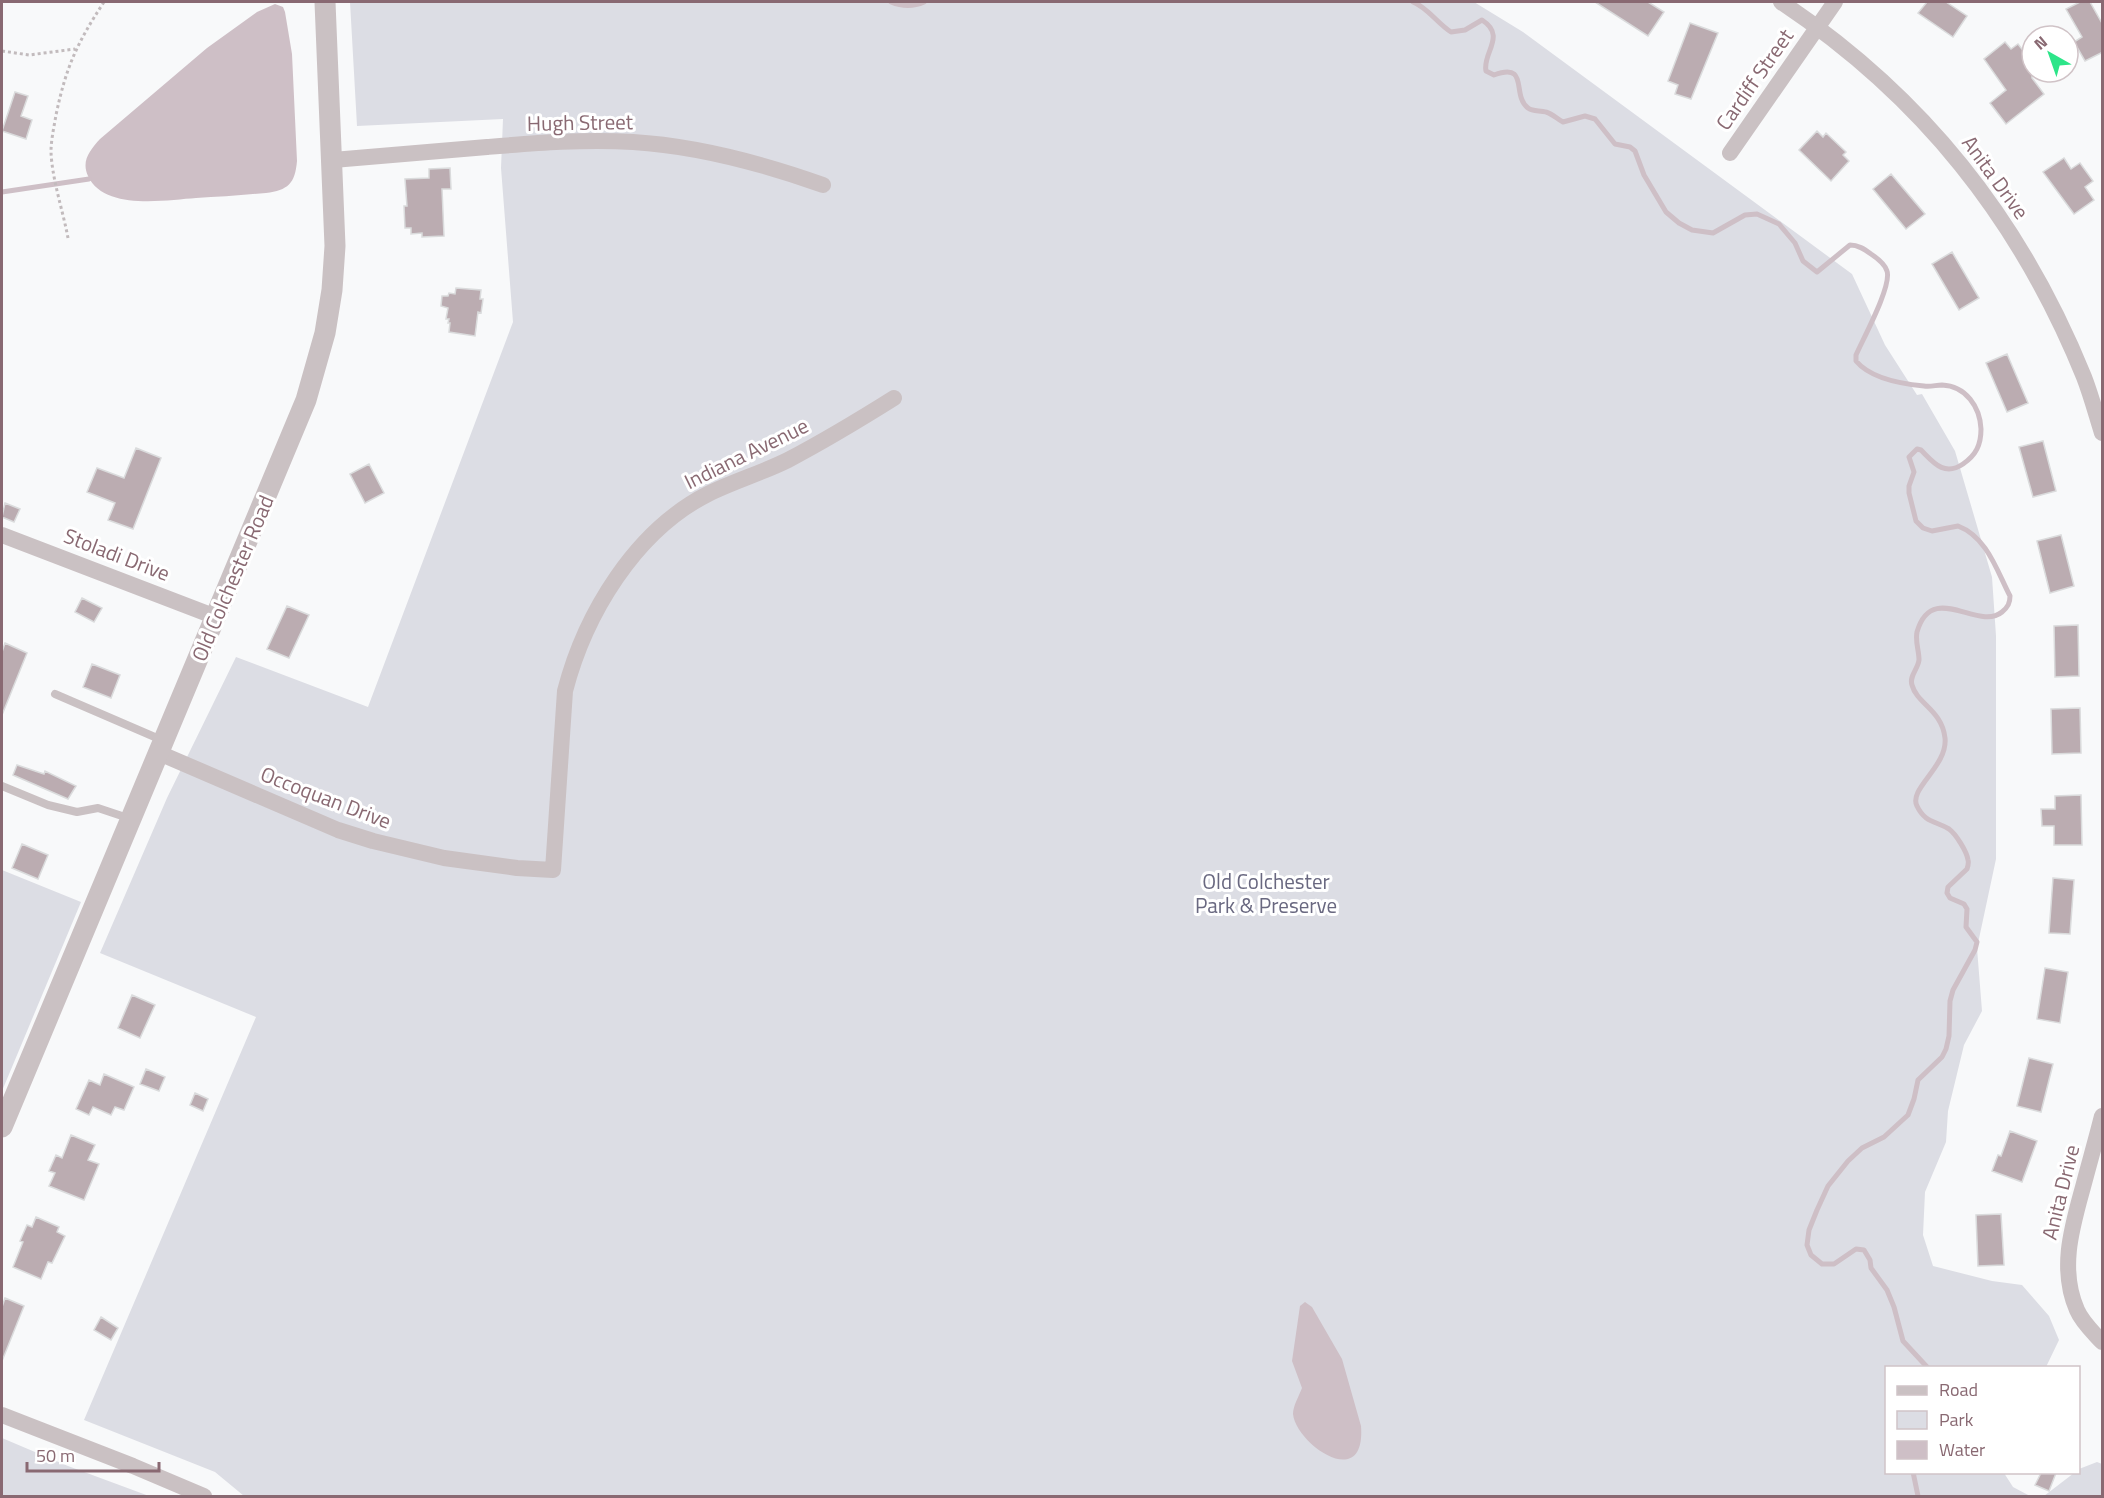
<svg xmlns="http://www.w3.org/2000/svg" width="2104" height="1498" viewBox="0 0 2104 1498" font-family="'Titillium Web',sans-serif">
	<rect width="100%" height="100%" fill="#f8f9fa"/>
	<path fill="#dcdde4" d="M350 2H1474L1523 32 1852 274 1885 345 1917 395 1922 394 1955 451 1992 577 1996 636V859L1977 948 1982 1011 1964 1045 1948 1111 1946 1142 1925 1192 1923 1235 1933 1266 1992 1281 2022 1285 2049 1316 2059 1340 2046 1367 1886 1368V1472L2004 1473 2013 1487 2030 1496H244L215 1472 84 1420 256 1017 100 953 167 798 236 657 368 707 513 322 501 168 503 119 357 126Z
		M2 870 81 902 2 1091Z
		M2 1438 68 1466 149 1496H2Z
		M2097 1462 2102 1464V1496H2044L2074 1473 2078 1472 2079 1469Z"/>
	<path fill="#cebfc6" d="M275 4 283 7 285 12 292 54 297 161C295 184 288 190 266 193 243 195 219 197 196 198 166 200 104 211 88 176 81 161 90 150 100 139L207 48 257 12Z
		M1305 1302 1312 1307 1342 1359 1361 1426C1366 1493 1296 1444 1293 1414 1293 1406 1299 1396 1302 1388L1292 1361 1300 1306Z"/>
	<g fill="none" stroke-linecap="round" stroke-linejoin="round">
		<path stroke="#cebfc6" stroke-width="5" d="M891 2C903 7 913 7 924 2
			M1413 2C1428 8 1437 23 1451 32L1465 30 1482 20C1507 36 1482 53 1486 71L1494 75C1530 62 1511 95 1528 108 1533 112 1540 110 1546 112 1553 114 1557 119 1563 122L1585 116 1595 119 1615 144 1630 147 1635 151 1644 175 1666 212 1679 223 1692 230 1713 233 1745 215 1757 214 1779 224 1795 243 1803 261 1817 272 1850 245C1858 245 1864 249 1871 254 1877 258 1885 264 1887 271 1892 286 1863 339 1856 355V361C1871 379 1902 384 1924 386 1931 387 1936 385 1942 385 1966 386 1980 407 1981 429 1981 445 1976 455 1963 464 1944 477 1933 462 1921 450L1917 449 1909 457 1914 472 1909 486V493L1916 521 1923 528 1932 531 1958 526C1987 537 1997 571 2010 596 2010 603 2008 607 2002 612 1978 632 1932 580 1917 632 1915 642 1919 650 1919 660 1918 669 1909 676 1912 685 1917 704 1942 710 1945 738 1948 766 1908 789 1917 806 1925 823 1936 821 1949 829 1956 834 1967 852 1968 860 1969 863 1968 866 1967 869L1948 887 1947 893 1950 898 1964 904 1967 909 1966 927 1977 942 1975 950 1953 990 1950 1001 1949 1036 1946 1049 1942 1057 1918 1080 1914 1099 1908 1115 1884 1137 1862 1148 1848 1161 1828 1186 1817 1210 1809 1230 1807 1245 1811 1255 1822 1264H1834L1856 1249 1864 1250 1870 1260 1871 1268 1887 1290 1894 1307 1903 1341 1928 1368
			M2 192 89 179
			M1913 1472 1918 1496"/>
	</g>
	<path fill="#bbacb1" stroke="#dadbdc" stroke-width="1.5" d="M1595 2H1648L1664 12 1648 36Z
		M1927 2H1946L1967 16 1953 37 1918 13Z
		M2080 2H2090L2103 25V52L2085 61 2074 42 2082 37 2066 9Z
		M1690 23 1718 33 1691 99 1675 94 1678 85 1668 81Z
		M2005 42 2011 49 2018 44 2032 62V78L2044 94 2006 124 1990 103 2006 90 1984 59Z
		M15 92 28 96 21 116 32 120 26 139 2 131Z
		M1817 131 1823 137 1826 133 1846 152 1843 155 1849 161 1831 181 1799 150Z
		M2064 158 2071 169 2080 163 2093 181 2085 187 2094 200 2074 214 2043 172Z
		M450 168 451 189H442L444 236 422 237V233L411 234V228H405L404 206H407L405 179 429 178V169Z
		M1891 174 1925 214 1906 229 1873 189Z
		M1952 252 1979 298 1959 310 1932 264Z
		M456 288 481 290 480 299H483L481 313 478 312 475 336 449 332 450 323H448L449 319H446L448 308 441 306 442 296H448L449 293 455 294Z
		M2007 354 2028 403 2007 412 1986 363Z
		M2043 441 2056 491 2033 497 2019 447Z
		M136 448 161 458 133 529 108 520 115 503 87 492 97 468 124 478Z
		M369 464 384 493 365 503 350 474Z
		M5 503 20 509 14 522 2 517Z
		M2061 535 2074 586 2050 593 2037 541Z
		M82 598 102 608 94 622 75 612Z
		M287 606 309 615 289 658 267 649Z
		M2078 625 2079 676 2055 677 2054 626Z
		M5 643 27 653 2 715V652Z
		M92 664 120 675 111 698 83 687Z
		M2080 708 2081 753 2052 754 2051 709Z
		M17 765 44 774 45 771 76 786 68 799 13 775Z
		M2081 795 2082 845H2054V826H2042L2041 809H2055V796Z
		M22 844 48 855 38 879 12 868Z
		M2053 878 2074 880 2070 934 2049 933Z
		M2045 968 2068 972 2060 1023 2037 1019Z
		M132 995 155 1005 140 1038 118 1028Z
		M2029 1058 2053 1064 2041 1112 2017 1106Z
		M146 1069 165 1077 159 1091 140 1084Z
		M104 1074 134 1087 124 1110 115 1107 111 1115 93 1107 89 1115 76 1109 89 1080 100 1085Z
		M195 1093 208 1099 203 1111 190 1105Z
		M2010 1131 2037 1141 2022 1182 1992 1171 1998 1155 2001 1156Z
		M71 1135 95 1145 88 1160 99 1164 84 1200 49 1186 55 1173 49 1171 56 1155 62 1158Z
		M2001 1214 2004 1265 1978 1266 1976 1215Z
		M36 1217 59 1227 57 1232 65 1236 52 1263 48 1262 41 1279 13 1267 23 1242 20 1241 27 1225 32 1227Z
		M5 1298 24 1306 2 1361V1307Z
		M101 1317 118 1328 111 1340 94 1330Z
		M2041 1473H2056L2049 1491 2035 1485Z"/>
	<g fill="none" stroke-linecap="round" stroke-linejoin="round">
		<path stroke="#c2bbbd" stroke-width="3" stroke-dasharray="3 3" stroke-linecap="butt" d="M2 51 29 55 75 49
			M68 238C63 211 52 179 51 152 51 140 54 127 56 115 66 67 77 43 104 2"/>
		<path stroke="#cac1c3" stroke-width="8" d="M55 694 164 741
			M2 786 48 805 77 812 98 808 131 819"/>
		<path stroke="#cac1c3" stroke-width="16" d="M1781 2C1922 96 2020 219 2084 377 2091 395 2096 414 2102 433
			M1730 153 1835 2
			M333 160C384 156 436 151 487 147 536 143 584 139 633 142 698 146 761 163 823 185
			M2 535 216 617
			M159 753 338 830 373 841 444 858 517 868 553 870 565 691C585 614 635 531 708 494 734 481 762 473 788 460 824 441 859 420 894 398
			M2102 1116C2096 1140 2089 1164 2083 1187 2072 1227 2059 1269 2077 1310 2082 1322 2093 1332 2102 1342
			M2 1415 133 1466 204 1496"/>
		<path stroke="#cac1c3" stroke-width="21" d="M2 1127 306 400 325 333 332 290 335 246 325 2"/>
	</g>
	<g text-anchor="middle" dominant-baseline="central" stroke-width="6" stroke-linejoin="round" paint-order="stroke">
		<g font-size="21" fill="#896972" stroke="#fff">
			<text transform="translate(1754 79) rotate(-55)">Cardiff Street</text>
			<text transform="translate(580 122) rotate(-1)">Hugh Street</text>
			<text transform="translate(1996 177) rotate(54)">Anita Drive</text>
			<text transform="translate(746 453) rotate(-26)">Indiana Avenue</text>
			<text transform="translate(117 554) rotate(21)">Stoladi Drive</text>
			<text transform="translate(232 578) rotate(-67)">Old Colchester Road</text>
			<text transform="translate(326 797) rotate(21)">Occoquan Drive</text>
			<text transform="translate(2060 1192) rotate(-76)">Anita Drive</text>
		</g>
		<g font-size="21" fill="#696880" stroke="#fff">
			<text x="1266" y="881">Old Colchester<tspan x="1266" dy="24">Park &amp; Preserve</tspan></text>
		</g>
	</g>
	<rect width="2104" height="1498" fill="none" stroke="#896972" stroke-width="6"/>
	<rect x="1885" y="1366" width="195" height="108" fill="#ffffff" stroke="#d0c3c7" stroke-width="1.5"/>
	<rect x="1897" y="1386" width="30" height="9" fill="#cac1c3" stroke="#d0c3c7" stroke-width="1.5"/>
	<text x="1939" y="1396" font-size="18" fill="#896972">Road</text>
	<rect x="1897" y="1411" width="30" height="18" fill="#dcdde4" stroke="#d0c3c7" stroke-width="1.5"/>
	<text x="1939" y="1426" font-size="18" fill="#896972">Park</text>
	<rect x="1897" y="1441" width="30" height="18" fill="#cebfc6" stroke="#d0c3c7" stroke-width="1.5"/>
	<text x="1939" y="1456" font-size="18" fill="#896972">Water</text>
	<g transform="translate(2050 54) rotate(320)"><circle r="28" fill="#ffffff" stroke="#d0c3c7" stroke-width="1.5"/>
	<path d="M0-4.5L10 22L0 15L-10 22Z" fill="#2de589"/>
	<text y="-9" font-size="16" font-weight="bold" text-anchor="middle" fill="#896972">N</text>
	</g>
	<path d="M27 1462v9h132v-9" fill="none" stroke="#896972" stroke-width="3"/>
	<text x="36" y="1462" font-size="18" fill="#896972" stroke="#ffffff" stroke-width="4.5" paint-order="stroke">50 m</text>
</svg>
